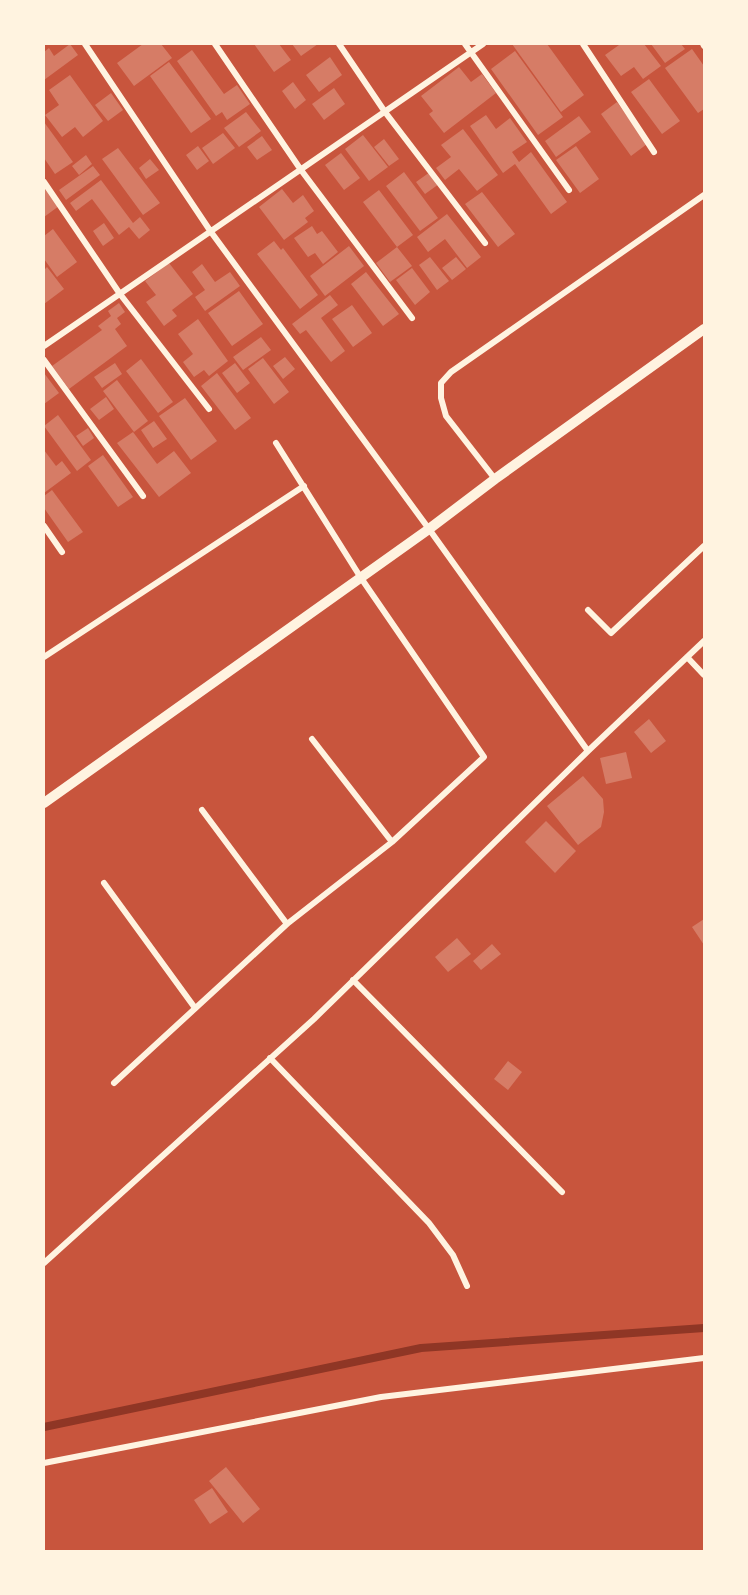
<svg xmlns="http://www.w3.org/2000/svg" width="748" height="1595" viewBox="0 0 748 1595" font-family="'Work Sans',sans-serif">
	<rect width="100%" height="100%" fill="#c8553d"/>
	<g fill="none" stroke-linecap="round" stroke-linejoin="round">
		<path stroke="#8f3625" stroke-width="8" d="M44 1427 421 1348 704 1328"/>
	</g>
	<path fill="#d67c66" d="M70 44 78 55 44 80V52L49 48 54 56Z
		M143 44H161L172 58 134 86 117 63Z
		M254 44H279L291 60 274 72Z
		M292 44H318L301 56Z
		M512 44H547L584 95 561 112Z
		M617 44H644L661 66 643 79 634 67 621 76 605 55 619 45Z
		M651 44H681L685 49 665 63Z
		M692 49 704 66V109L698 113 665 68Z
		M192 50 224 94 237 85 250 104 227 120 222 112 216 116 177 61Z
		M515 51 563 117 538 135 491 69Z
		M330 57 342 75 319 92 306 75Z
		M169 62 211 119 191 133 150 76Z
		M459 67 471 82 482 74 496 93 444 133 429 114 433 111 421 96Z
		M70 75 103 121 83 137 75 127 62 137 45 115 59 105 49 90Z
		M649 79 680 121 662 134 631 92Z
		M293 82 306 100 295 109 282 91Z
		M334 88 345 104 324 120 312 104Z
		M111 93 123 110 108 121 95 105Z
		M617 102 647 144 631 156 601 114Z
		M246 112 261 131 239 147 224 128Z
		M486 115 496 129 510 118 527 142 512 152 519 162 531 152 567 202 551 214 515 164 503 173 470 126Z
		M579 116 591 132 556 157 545 141Z
		M44 122 73 162 55 174 44 158Z
		M463 129 498 175 477 191 459 169 445 180 436 168 451 157 441 145Z
		M223 133 235 148 213 164 202 148Z
		M363 135 388 167 369 181 345 149Z
		M262 136 272 150 257 160 247 147Z
		M384 139 399 159 389 166 374 147Z
		M198 146 209 161 197 170 186 155Z
		M576 146 599 179 580 193 556 160Z
		M118 148 160 203 143 215 102 159Z
		M341 153 360 178 344 190 325 165Z
		M86 155 92 164 79 175 72 166Z
		M150 159 159 170 146 179 139 168Z
		M93 166 100 175 66 200 59 190Z
		M404 172 438 218 420 231 386 186Z
		M430 172 439 184 425 194 416 182Z
		M101 180 133 223 140 217 150 230 139 239 129 227 119 235 92 199 76 211 70 203Z
		M44 185 59 206 44 217Z
		M282 189 293 203 303 195 314 211 305 218 308 222 284 240 259 207Z
		M379 190 413 235 397 247 412 266 390 282 376 263 397 247 363 202Z
		M482 192 515 234 498 247 465 204Z
		M447 214 481 257 467 268 445 239 428 252 417 237Z
		M104 223 114 238 103 246 93 231Z
		M312 226 317 234 322 231 338 252 323 264 315 253 308 257 294 238Z
		M53 229 77 262 57 277 44 259V236Z
		M274 241 281 250 283 248 318 295 300 309 257 254Z
		M349 246 364 266 325 296 310 276Z
		M430 257 449 281 437 290 419 265Z
		M456 257 466 269 452 280 442 268Z
		M169 263 193 294 172 310 177 316 164 326 146 302 156 295 145 281Z
		M202 264 215 282 230 272 240 286 205 311 195 297 205 290 192 272Z
		M47 267 64 289 44 304V270Z
		M412 268 430 292 415 305 396 280Z
		M366 272 399 314 383 326 351 284Z
		M239 291 263 324 232 346 208 313Z
		M330 295 338 305 321 318 345 351 331 362 306 330 300 334 292 324Z
		M119 303 125 312 117 318 121 324 115 329 127 346 69 389 52 366 102 330 98 326 111 316 108 311Z
		M352 305 372 333 353 347 332 319Z
		M198 319 228 361 209 376 204 370 194 377 183 362 193 354 178 334Z
		M261 337 271 350 243 370 233 357Z
		M285 357 295 369 283 379 273 366Z
		M263 358 289 392 274 404 248 369Z
		M141 359 173 402 158 413 126 371Z
		M115 363 122 374 102 388 94 377Z
		M235 363 250 383 237 393 222 373Z
		M44 373 59 393 44 404Z
		M217 373 251 418 235 430 201 386Z
		M117 380 148 421 134 432 103 391Z
		M106 397 114 409 99 420 90 409Z
		M185 398 217 441 191 460 159 416Z
		M58 415 91 460 77 471 44 426Z
		M154 421 167 439 153 448 141 430Z
		M88 428 94 438 83 446 76 436Z
		M133 432 157 464 174 451 191 473 159 497 117 443Z
		M44 450 56 466 62 461 71 473 44 493Z
		M103 455 133 497 118 507 88 466Z
		M52 490 83 532 68 542 44 508V496Z
		M649 719 666 741 651 753 634 732Z
		M626 752 632 778 606 784 600 758Z
		M583 776 603 799 604 812 601 827 578 845 547 806Z
		M546 821 576 851 555 873 525 842Z
		M704 919V945L692 927Z
		M457 938 471 954 448 972 435 957Z
		M492 944 501 954 481 970 473 961Z
		M508 1061 522 1072 508 1090 494 1079Z
		M226 1467 260 1509 243 1523 209 1481Z
		M212 1488 228 1512 210 1524 194 1500Z"/>
	<g fill="none" stroke-linecap="round" stroke-linejoin="round">
		<path stroke="#fff3e0" stroke-width="6" d="M215 44 301 170 412 318
			M339 44 385 112 485 243
			M465 44 569 190
			M583 44 654 152
			M703 44 704 46
			M44 182 120 294 209 409
			M44 346 483 44
			M44 360 143 496
			M495 479 446 416 441 398V383L451 372 704 195
			M44 526 62 552
			M588 610 611 633 704 546
			M44 657 304 486
			M687 657 704 675
			M312 739 392 842
			M588 751 704 641
			M202 810 287 924
			M104 883 195 1008
			M353 980 562 1192
			M270 1058 429 1223 453 1255 467 1286
			M114 1083 287 924 392 842 484 757 361 578 276 443
			M44 1263 314 1019 588 751 429 529 211 232 85 44
			M44 1463 381 1397 704 1358"/>
		<path stroke="#fff3e0" stroke-width="10" d="M44 803 429 529 495 479 704 329"/>
	</g>
	<rect width="748" height="1595" fill="none" stroke="#fff3e0" stroke-width="90"/>
</svg>
